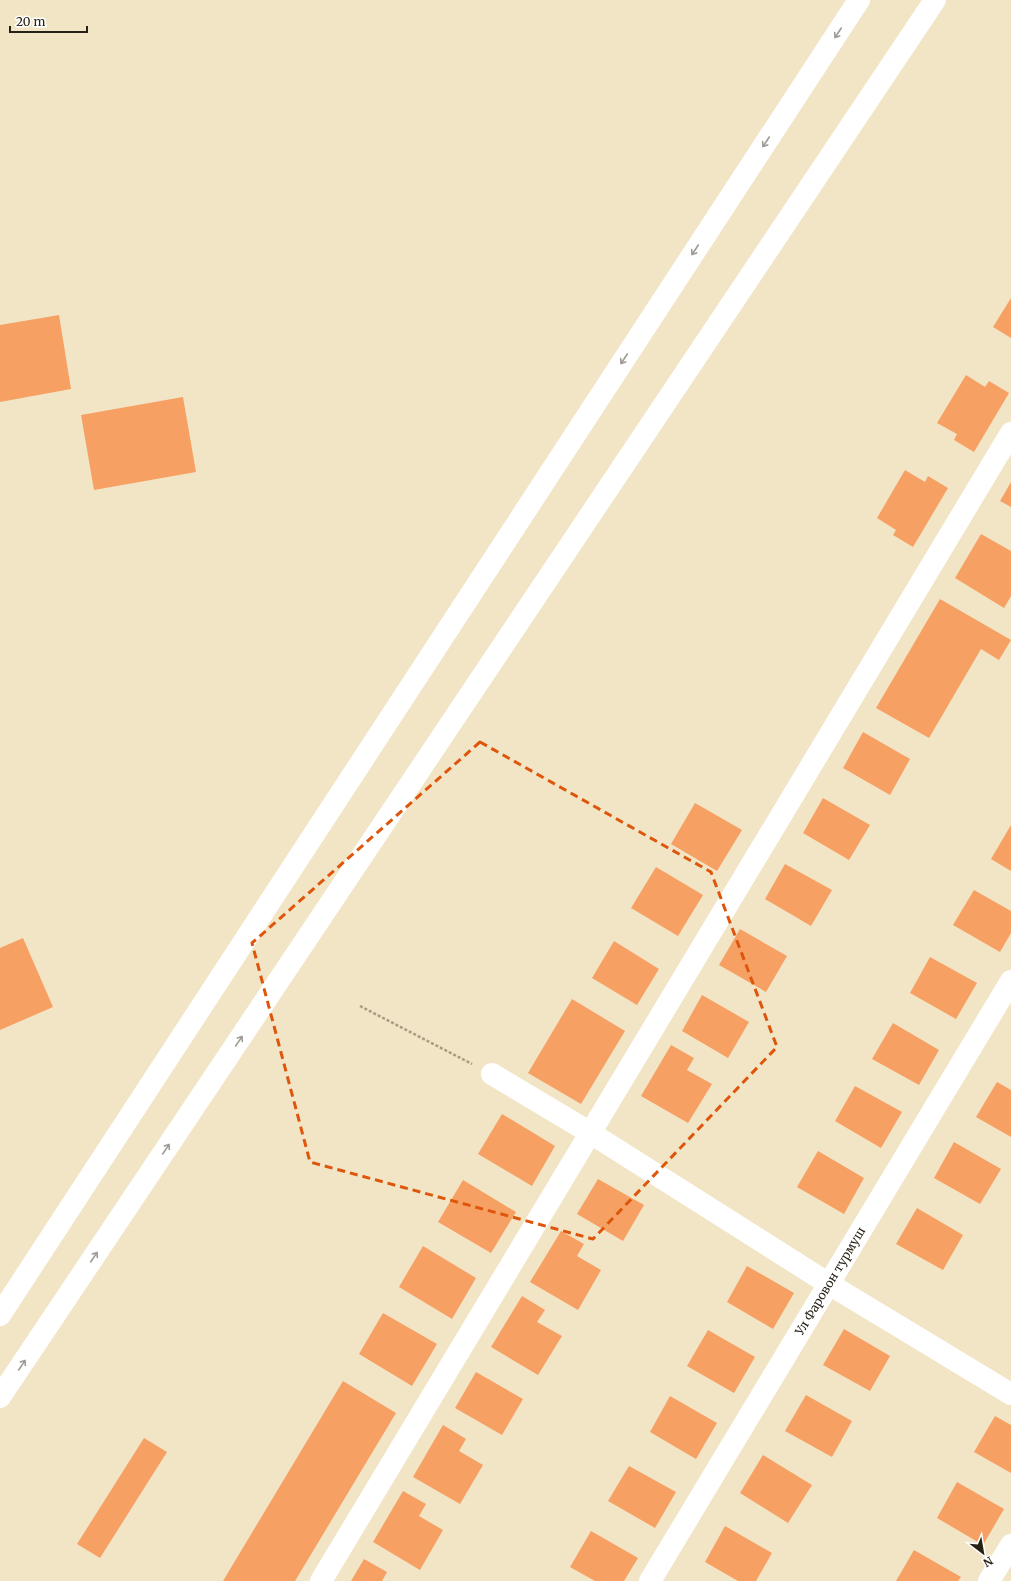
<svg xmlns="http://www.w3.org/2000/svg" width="1011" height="1581" viewBox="0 0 1011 1581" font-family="Merriweather,serif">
	<rect width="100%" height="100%" fill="#f2e5c6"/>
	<path fill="#f6a064" d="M1011 298V338L993 327Z
		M59 315 71 389 0 402V325Z
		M966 375 985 387 989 381 1009 393 974 452 954 440 957 434 937 423Z
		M183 397 196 472 94 490 81 415Z
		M905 470 925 482 928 476 948 488 913 547 893 535 896 530 877 518Z
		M1011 482V507L1000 501Z
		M981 534 1011 551V596L1004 608 955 578Z
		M940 599 1011 640 999 660 981 649 929 738 876 708Z
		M863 732 910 759 890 795 843 768Z
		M823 798 870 825 849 860 803 833Z
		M695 803 742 830 717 871 671 844Z
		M1011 825V871L991 859Z
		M785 864 832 890 811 926 765 899Z
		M656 867 703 895 678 936 631 908Z
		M974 890 1011 911V933L1000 952 953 925Z
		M740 929 787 956 766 992 719 965Z
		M23 938 53 1007 0 1030V948Z
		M614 941 659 969 637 1005 592 978Z
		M930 957 977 983 956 1019 910 993Z
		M702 995 749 1022 728 1058 682 1031Z
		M572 999 625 1031 581 1104 528 1073Z
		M893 1023 939 1050 919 1085 872 1059Z
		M671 1045 694 1058 687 1070 712 1084 688 1123 641 1096Z
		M997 1082 1011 1090V1137L976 1117Z
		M855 1086 902 1112 881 1148 835 1121Z
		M502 1114 555 1146 532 1186 478 1154Z
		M954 1142 1001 1169 980 1204 934 1178Z
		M818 1151 864 1178 844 1214 797 1187Z
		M598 1179 644 1205 623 1241 577 1214Z
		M463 1180 516 1212 491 1253 438 1222Z
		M917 1208 963 1235 943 1270 896 1244Z
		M561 1231 584 1244 577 1256 601 1270 578 1310 530 1282Z
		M423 1246 476 1278 452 1319 399 1287Z
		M747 1266 794 1293 773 1329 727 1302Z
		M522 1296 545 1310 537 1322 562 1336 538 1375 491 1347Z
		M383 1313 437 1344 412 1386 359 1354Z
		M844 1329 890 1356 870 1391 823 1365Z
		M708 1330 755 1357 734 1393 687 1366Z
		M476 1372 523 1399 502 1435 455 1408Z
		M343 1381 396 1413 295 1581H223Z
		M806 1395 852 1421 832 1457 785 1431Z
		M670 1396 717 1423 696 1459 650 1432Z
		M995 1416 1011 1425V1473L974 1452Z
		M443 1425 466 1439 459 1451 483 1465 460 1504 413 1477Z
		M144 1438 167 1452 100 1558 77 1544Z
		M763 1455 812 1485 788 1523 740 1493Z
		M629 1466 676 1492 655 1528 608 1501Z
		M957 1482 1004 1509 983 1545 937 1518Z
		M403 1491 426 1504 419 1516 443 1530 420 1570 373 1542Z
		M725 1526 772 1553 756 1581H738L705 1562Z
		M591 1531 638 1558 624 1581H595L570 1567Z
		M914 1550 961 1577 958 1581H896Z
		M364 1559 387 1572 382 1581H351Z"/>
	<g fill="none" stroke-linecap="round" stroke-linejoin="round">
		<path stroke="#a69c84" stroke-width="2.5" stroke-dasharray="3 2" stroke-linecap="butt" d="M360 1006 472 1064"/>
		<path stroke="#fff" stroke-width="22" d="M492 1074 589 1132 829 1284 1011 1394
			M0 1315 859 0
			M0 1397 935 0
			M321 1581 1011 433
			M650 1581 1011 981
			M989 1581 1011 1545"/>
	</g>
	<defs><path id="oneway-shaft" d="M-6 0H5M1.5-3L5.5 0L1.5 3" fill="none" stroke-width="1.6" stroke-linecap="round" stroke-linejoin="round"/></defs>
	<g stroke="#9d9b96">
		<use href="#oneway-shaft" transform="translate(838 33) rotate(123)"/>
		<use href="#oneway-shaft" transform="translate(766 142) rotate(123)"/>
		<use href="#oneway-shaft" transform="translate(695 250) rotate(123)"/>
		<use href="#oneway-shaft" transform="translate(624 359) rotate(123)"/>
		<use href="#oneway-shaft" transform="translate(239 1041) rotate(-56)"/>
		<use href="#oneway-shaft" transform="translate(166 1149) rotate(-56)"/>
		<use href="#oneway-shaft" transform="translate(94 1257) rotate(-56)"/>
		<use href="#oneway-shaft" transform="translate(22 1365) rotate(-56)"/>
	</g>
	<path fill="none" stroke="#de560c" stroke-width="3" stroke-dasharray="8 5" stroke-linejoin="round" d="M480 742 711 872 777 1047 593 1239 310 1162 252 943Z"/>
	<g text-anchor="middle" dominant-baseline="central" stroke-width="3" stroke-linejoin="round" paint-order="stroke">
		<g font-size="12" fill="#262115" stroke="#fff">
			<text transform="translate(830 1281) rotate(-59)">Ул Фаровон турмуш</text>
		</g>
	</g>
	<g transform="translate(983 1553) rotate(149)" stroke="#ffffff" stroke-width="3" paint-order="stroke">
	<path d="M0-3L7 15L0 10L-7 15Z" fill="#262115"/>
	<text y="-6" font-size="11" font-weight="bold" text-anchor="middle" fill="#262115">N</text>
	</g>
	<path d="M10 26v6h77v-6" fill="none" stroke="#262115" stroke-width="2"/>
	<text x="16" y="26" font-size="12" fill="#262115" stroke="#ffffff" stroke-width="3" paint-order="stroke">20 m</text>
</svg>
